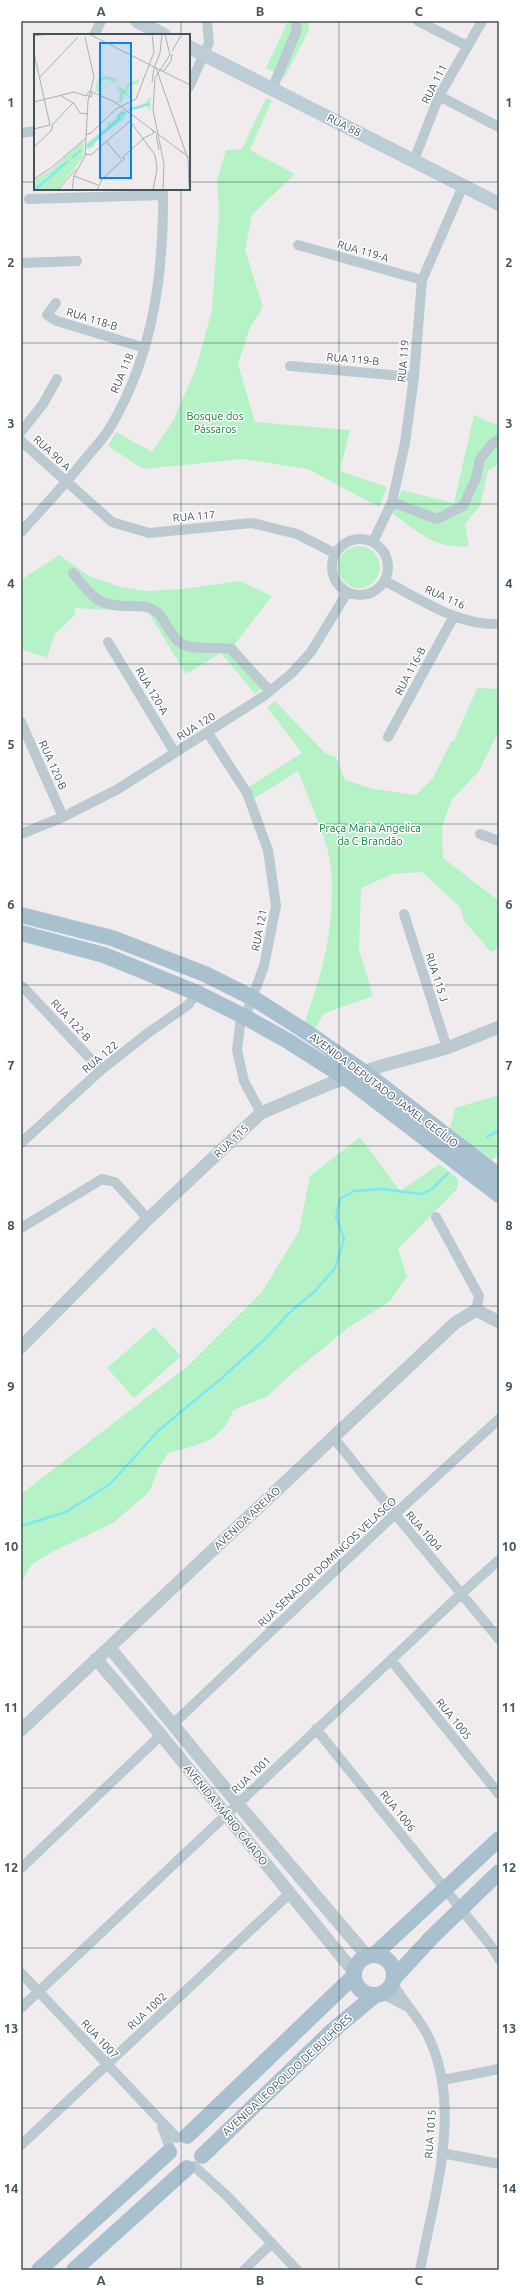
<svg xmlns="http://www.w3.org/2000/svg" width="520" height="2291" viewBox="0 0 520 2291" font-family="Ubuntu,sans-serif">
	<rect width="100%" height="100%" fill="#f0eced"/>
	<path fill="#b5f3c7" d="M288 21H309V30L284 78 266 68Z
		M266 98 272 100 250 150 295 174 252 215 245 250 263 307 249 330 238 364 255 422 350 430 340 471 387 487 379 507 308 469 242 459 143 469 108 446 116 432 152 452 173 421 196 368 212 310 219 213 217 180 226 150 242 149Z
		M474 415 494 424H499V464L488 471 480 506 465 524 469 546C436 550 418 532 392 513L402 490 454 503Z
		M338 567a21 21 0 1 1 42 0a21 21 0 1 1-42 0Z
		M59 555 89 576 121 587 145 591 182 589 240 581 272 596 235 644 267 684 255 694 221 653 186 674 148 612 74 608 76 614 54 635 47 658 21 649V580Z
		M477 688 499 689V731L479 771 451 801 442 827 443 858 499 901V948L491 952 464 921 460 907 422 872 393 874 361 888 359 950 373 996 323 1014 315 1029 304 1023C324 972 337 916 330 861 326 835 307 796 298 771L253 799 247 788 302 753 267 707 275 701 325 753 336 757 345 780 373 789 416 795 433 778 451 742 454 741Z
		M499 1095V1153L492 1160 450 1129 455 1108Z
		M360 1137 400 1191 439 1164 458 1179 457 1189 398 1249 407 1276 390 1301 348 1328 289 1376 268 1396 233 1410C223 1442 197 1445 168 1453L158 1469 150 1491 113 1523 52 1552 31 1565 21 1583V1494L189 1365 262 1292 299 1231 310 1176Z
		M154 1327 181 1356 134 1398 107 1368Z"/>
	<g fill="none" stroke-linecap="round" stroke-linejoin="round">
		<path stroke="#7de7f5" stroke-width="2.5" d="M487 1137 499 1130
			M21 1526 66 1512 110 1484 159 1430 223 1377 264 1340 290 1312 315 1291 335 1268 344 1239 336 1217 340 1199 354 1191 382 1189 422 1194 432 1189 448 1173"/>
		<path stroke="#bbc9d1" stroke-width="10" d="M418 21 467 46
			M94 35 101 21
			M189 87 209 43 207 21
			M272 89 296 32 297 21
			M439 96 499 127
			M21 133 35 131
			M414 160 439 96 482 21
			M29 199 163 195
			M298 245 422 280
			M21 263 77 261
			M56 303 47 315 57 321 145 348
			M290 366 414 377
			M21 432 43 404 57 379
			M21 441 112 522 149 533 252 523 297 534 334 553
			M392 502 437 519 463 506 476 478 480 459 492 444 499 439
			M21 532C44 507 66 483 87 457 95 447 105 437 111 426 154 353 164 271 163 189
			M332 567a28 28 0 1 1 56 0a28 28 0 1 1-56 0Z
			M373 542 392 502 405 443 414 377 422 280 463 186
			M73 573C90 594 97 606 125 606 133 606 142 605 150 608 165 613 168 636 182 644 196 651 215 646 231 649L270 691
			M385 581C420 599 458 626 499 624
			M108 642 175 753
			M21 722 63 817
			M208 733 247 793 268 850 276 906 264 966 245 1017 240 1025 237 1050 244 1081 261 1113
			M388 737 454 616
			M21 834 63 817 118 789 264 696 292 673 311 652 347 593
			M480 834 499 841
			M404 914 447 1048
			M22 986 101 1070
			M21 1143 101 1070 148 1033 188 1005 197 993
			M436 1217 479 1296 476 1310
			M21 1228 102 1179 115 1182 148 1219
			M333 1437 395 1514 499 1639
			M391 1660 499 1794
			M173 1724 395 1514 499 1419
			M316 1729 491 1946 499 1959
			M21 1868 161 1735
			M21 1973 177 2138
			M393 1984C403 2001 418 2017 427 2034 464 2106 434 2196 420 2270
			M383 1994 406 2006
			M21 2008 462 1593 499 1560
			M443 2080 499 2069
			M162 2127 170 2148
			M21 2145 289 1894
			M442 2153 499 2164
			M194 2166 228 2197 297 2270
			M244 2270 272 2243"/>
		<path stroke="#bbc9d1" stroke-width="13" d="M21 1347 148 1219 261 1113 329 1084 381 1066 447 1048 499 1027
			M110 1648 238 1804 367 1956
			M96 1659 161 1735 354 1972
			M21 1730 455 1323 476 1310 499 1322"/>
		<path stroke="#bdcdd8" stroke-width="14" d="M137 21 164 35
			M189 47 499 204"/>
		<path stroke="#a9c0cf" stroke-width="16" d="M21 915 112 938 205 974 253 998 308 1033 364 1072 499 1176
			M21 933 104 955 197 993 245 1017 288 1041 346 1078 499 1195
			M354 1975a20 20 0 1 1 40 0a20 20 0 1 1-40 0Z
			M374 1955 499 1839
			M394 1978 431 1938 499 1872
			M187 2136 354 1976
			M202 2156 331 2032 374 1996
			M39 2270 169 2152
			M74 2270 187 2168"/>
	</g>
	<path fill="none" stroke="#43535c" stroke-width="1" stroke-opacity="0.55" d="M181 21V35M339 21V2270M21 182H35M189 182H499M181 189V2270M21 343H499M21 504H499M21 664H499M21 824H499M21 985H499M21 1146H499M21 1306H499M21 1466H499M21 1627H499M21 1788H499M21 1948H499M21 2108H499"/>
	<g text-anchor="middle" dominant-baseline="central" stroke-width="3" stroke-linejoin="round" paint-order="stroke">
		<g font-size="11" fill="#43535c" stroke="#fff">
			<text transform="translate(434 84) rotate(-63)">RUA 111</text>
			<text transform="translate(344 125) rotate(27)">RUA 88</text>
			<text transform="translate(363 251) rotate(16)">RUA 119-A</text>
			<text transform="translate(92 319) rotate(17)">RUA 118-B</text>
			<text transform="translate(353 359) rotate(5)">RUA 119-B</text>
			<text transform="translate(403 361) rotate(-85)">RUA 119</text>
			<text transform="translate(122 373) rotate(-67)">RUA 118</text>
			<text transform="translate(52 453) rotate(43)">RUA 90 A</text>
			<text transform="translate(194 516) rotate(-5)">RUA 117</text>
			<text transform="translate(445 597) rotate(24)">RUA 116</text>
			<text transform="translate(410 671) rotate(-62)">RUA 116-B</text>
			<text transform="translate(152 691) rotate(59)">RUA 120-A</text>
			<text transform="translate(196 726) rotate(-32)">RUA 120</text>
			<text transform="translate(53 765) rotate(66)">RUA 120-B</text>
			<text transform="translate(259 930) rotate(-79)">RUA 121</text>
			<text transform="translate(437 977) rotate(72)">RUA 115 J</text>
			<text transform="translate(71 1020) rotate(47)">RUA 122-B</text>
			<text transform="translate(100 1057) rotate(-40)">RUA 122</text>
			<text transform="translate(384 1090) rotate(37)">AVENIDA DEPUTADO JAMEL CECÍLIO</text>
			<text transform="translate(231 1141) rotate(-43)">RUA 115</text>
			<text transform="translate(247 1518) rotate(-43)">AVENIDA AREIÃO</text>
			<text transform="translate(424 1531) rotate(49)">RUA 1004</text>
			<text transform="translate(327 1562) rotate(-43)">RUA SENADOR DOMINGOS VELASCO</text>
			<text transform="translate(454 1719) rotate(51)">RUA 1005</text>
			<text transform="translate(251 1775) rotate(-43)">RUA 1001</text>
			<text transform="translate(398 1811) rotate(51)">RUA 1006</text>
			<text transform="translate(226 1815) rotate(51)">AVENIDA MÁRIO CAIADO</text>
			<text transform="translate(147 2011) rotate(-43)">RUA 1002</text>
			<text transform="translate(100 2039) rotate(47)">RUA 1007</text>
			<text transform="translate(287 2075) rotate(-43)">AVENIDA LEOPOLDO DE BULHÕES</text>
			<text transform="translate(430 2134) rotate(-86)">RUA 1015</text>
		</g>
		<g font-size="11" fill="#0d843d" stroke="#fff">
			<text x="215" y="416">Bosque dos<tspan x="215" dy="13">Pássaros</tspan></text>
			<text x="370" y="828">Praça Maria Angelica<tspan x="370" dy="13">da C Brandão</tspan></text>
		</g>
	</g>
	<g transform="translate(34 34)">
		<rect width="156" height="156" fill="#f0eced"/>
		<path d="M70 42 82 44V49L71 45 64 51 66 58 61 57 64 44ZM106 45 104 50 96 51 92 58 100 66 90 60 88 68 84 69 86 60 84 55H81L84 53 82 51 91 56 94 49ZM117 62 116 77 112 70 108 74 93 75 111 69ZM88 76 93 79 89 86 68 101 58 114 52 115 53 109 74 92 73 90 75 87 77 89ZM50 106 49 123 23 156H0V146L16 137Z" fill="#b5f3c7"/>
		<path fill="none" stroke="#7de7f5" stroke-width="2" d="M95 76 116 70M53 113 85 85 86 80 92 78M38 124 47 116M1 156 34 127"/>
		<path fill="none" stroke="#abafb3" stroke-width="1" d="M55 0 156 51M0 2 14 0M138 17 148 0M0 19 16 91M122 34 154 125 155 153M129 38 137 27 138 20M5 44 44 3M118 48 120 34 126 19 128 0M58 59 57 63 52 61 56 57 81 68 156 124M27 62 38 68M0 68 40 58 52 62M39 68 46 79 53 80M0 95 16 91M51 101 57 99 82 75 102 65 120 18 118 0M122 101 125 116M72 107 87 125M0 113 17 97 19 90 39 69M51 120 57 121 96 87 121 121 123 135 119 156M88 124 110 104 120 99 118 96M40 142 64 151M0 145 17 134 52 104M24 156 42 135M38 156 40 142 51 122 54 67 60 43 51 3M63 156 68 145 91 124M129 156 130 130 119 76 121 44 136 21 131 0"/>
		<path fill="#0683f0" fill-opacity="0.15" stroke="#0683f0" stroke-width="2" d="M66 9H97V144H66Z"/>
		<rect width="156" height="156" fill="none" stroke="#43535c" stroke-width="2"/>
	</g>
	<rect width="520" height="2291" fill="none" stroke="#ffffff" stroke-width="44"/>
	<rect x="22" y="22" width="476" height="2247" fill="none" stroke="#43535c" stroke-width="1.5"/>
	<g font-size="13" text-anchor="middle" font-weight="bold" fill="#43535c">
		<text x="101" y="16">A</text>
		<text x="260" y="16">B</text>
		<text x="419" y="16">C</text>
		<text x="11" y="107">1</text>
		<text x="509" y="107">1</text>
		<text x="11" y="267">2</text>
		<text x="509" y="267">2</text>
		<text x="11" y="428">3</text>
		<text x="509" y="428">3</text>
		<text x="11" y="588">4</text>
		<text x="509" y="588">4</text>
		<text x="11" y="749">5</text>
		<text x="509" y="749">5</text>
		<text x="11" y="909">6</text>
		<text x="509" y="909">6</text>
		<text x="11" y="1070">7</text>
		<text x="509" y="1070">7</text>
		<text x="11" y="1230">8</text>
		<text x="509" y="1230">8</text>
		<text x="11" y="1391">9</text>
		<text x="509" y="1391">9</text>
		<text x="11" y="1551">10</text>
		<text x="509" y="1551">10</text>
		<text x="11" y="1712">11</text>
		<text x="509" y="1712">11</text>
		<text x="11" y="1872">12</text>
		<text x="509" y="1872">12</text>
		<text x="11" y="2033">13</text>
		<text x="509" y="2033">13</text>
		<text x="11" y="2193">14</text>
		<text x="509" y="2193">14</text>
		<text x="101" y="2285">A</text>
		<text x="260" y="2285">B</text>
		<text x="419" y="2285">C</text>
	</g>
</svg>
